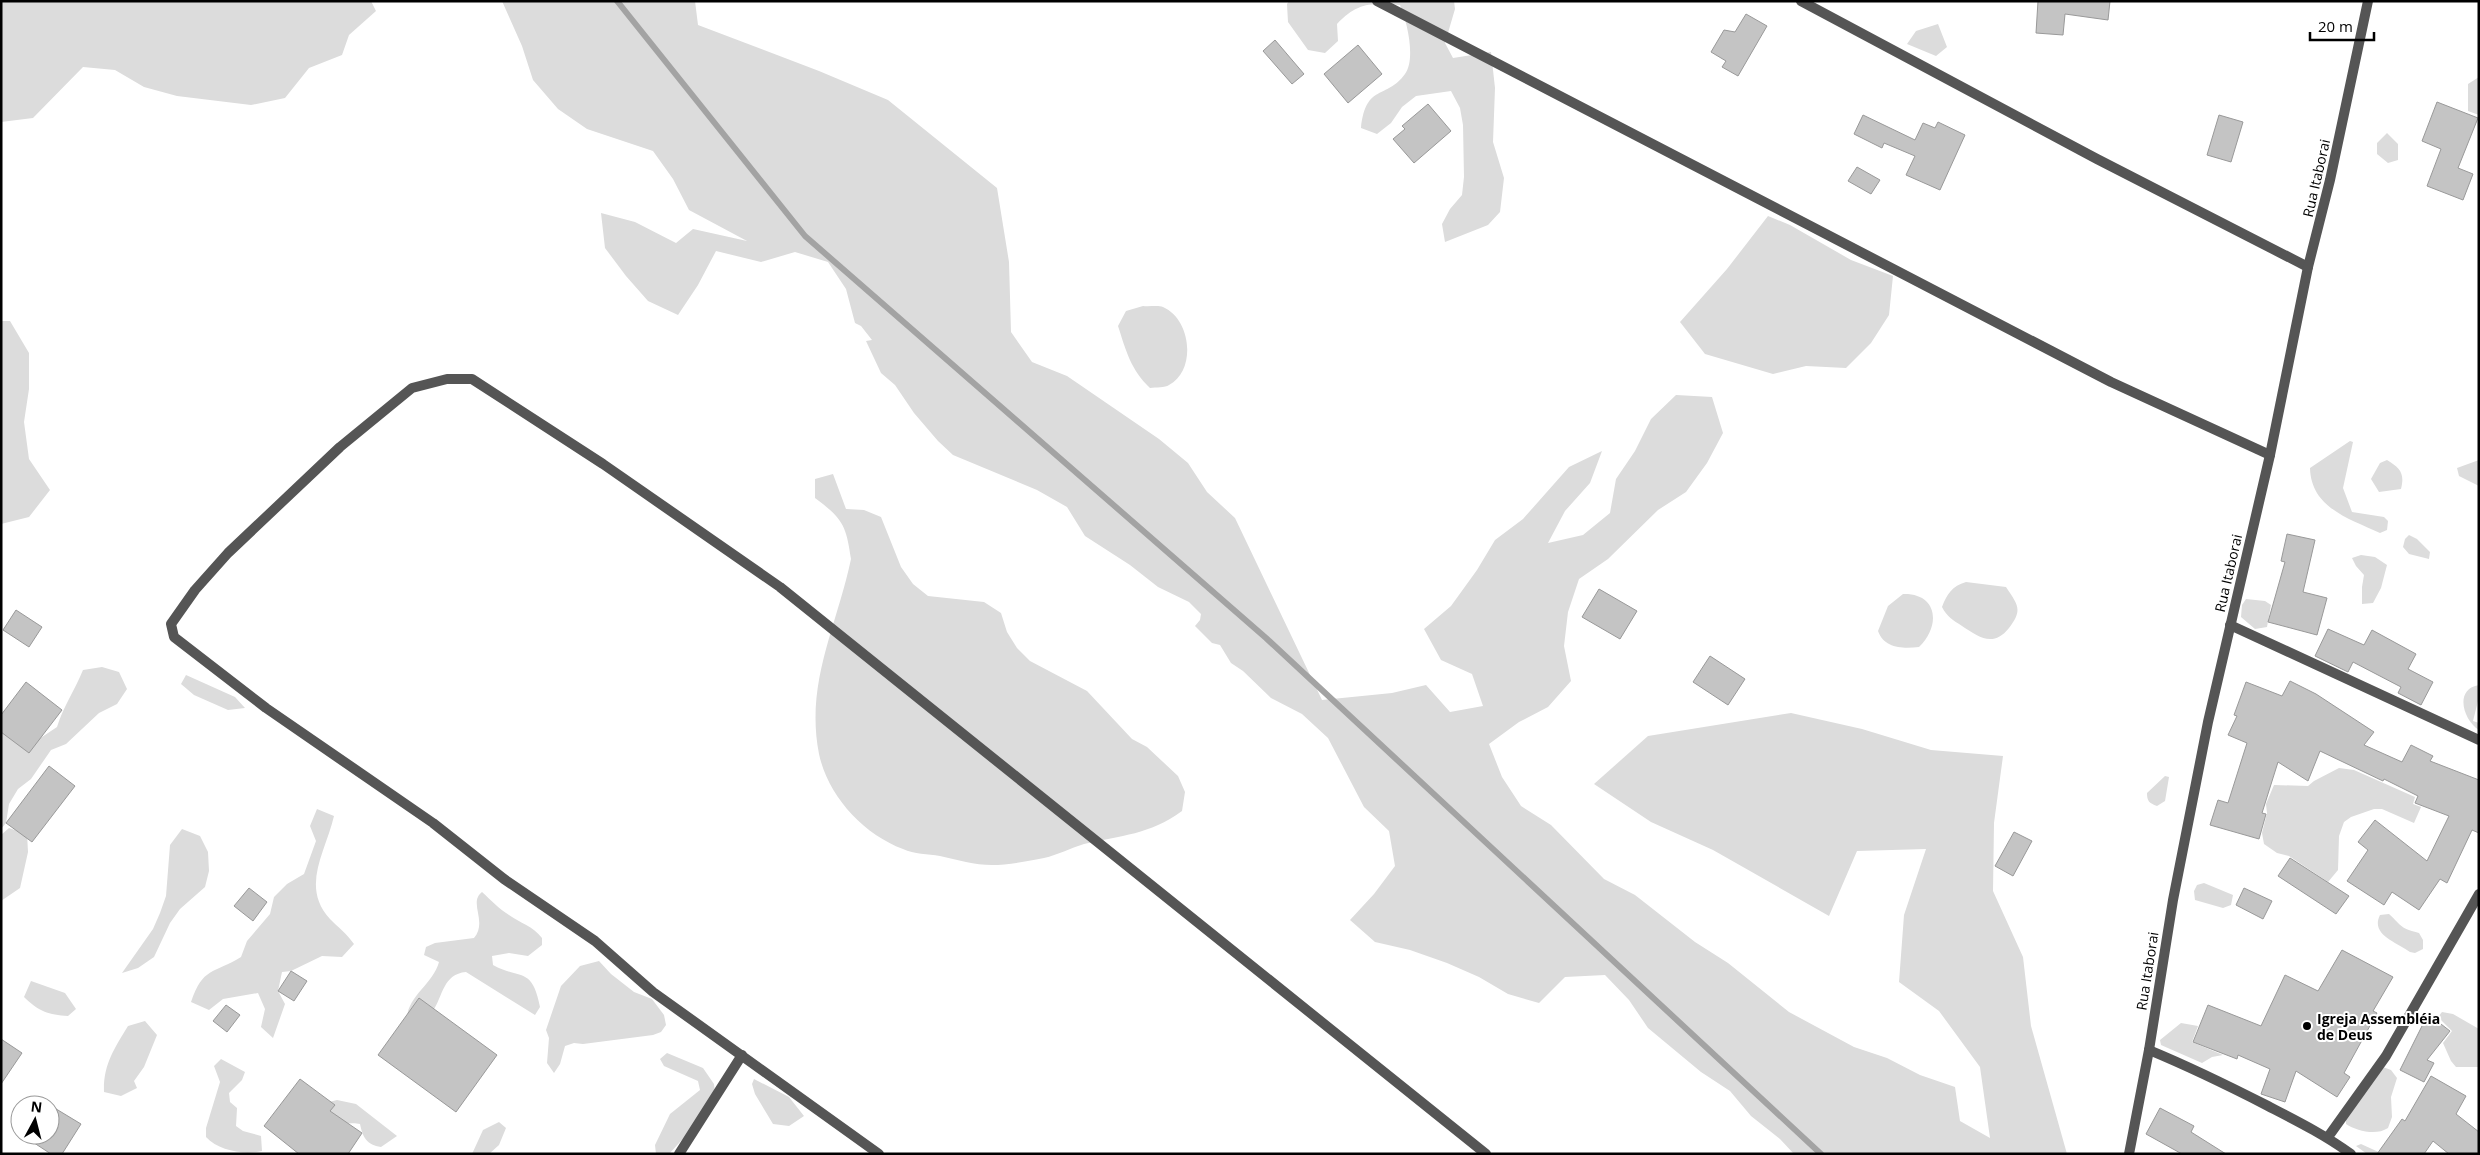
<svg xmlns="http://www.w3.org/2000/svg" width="2480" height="1155" viewBox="0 0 2480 1155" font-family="'Open Sans',sans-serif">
	<rect width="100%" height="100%" fill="#fff"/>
	<path fill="#dcdcdc" d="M1 1H371L376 11 349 35 342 55 309 68 285 98 251 105 177 96 144 87 115 70 83 67 33 118 1 122Z
		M502 1H695L698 25 819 71 888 100 997 188 1009 262 1011 332 1032 362 1067 376 1159 439 1188 463 1207 492 1235 518 1322 700 1392 693 1426 685 1450 712 1483 706 1472 674 1441 660 1424 629 1451 606 1477 570 1495 540 1523 519 1569 467 1602 451 1590 483 1565 511 1548 543 1583 535 1610 513 1616 479 1635 451 1651 419 1676 395 1712 397 1723 433 1707 463 1686 492 1658 510 1608 559 1579 579 1568 612 1564 646 1571 681 1548 707 1519 722 1489 744 1502 777 1521 806 1551 825 1604 879 1635 895 1695 942 1728 963 1789 1012 1854 1047 1887 1058 1920 1075 1955 1087 1960 1121 1990 1138 1980 1067 1939 1011 1899 982 1904 915 1926 849 1857 851 1829 916 1713 850 1651 822 1594 784 1648 736 1791 713 1862 729 1931 750 2003 756 1994 823 1993 891 2023 957 2031 1026 2067 1154H1794L1780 1139 1751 1116 1730 1091 1701 1072 1648 1028 1629 1000 1605 975 1565 977 1539 1003 1508 994 1479 977 1447 963 1410 950 1375 942 1350 920 1374 894 1395 866 1389 831 1364 807 1328 738 1302 714 1271 698 1243 671 1231 663 1220 645 1212 643 1195 626 1200 620 1201 614 1189 602 1158 587 1130 565 1085 536 1067 507 1037 490 953 455 938 441 914 413 895 385 881 373 866 341 872 340 861 326 855 323 846 289 828 262 795 252 761 262 716 251 698 285 678 315 648 301 626 276 605 248 601 213 635 222 676 243 693 229 747 241 689 210 673 179 653 151 587 129 558 109 533 80 522 46Z
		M1289 1H1454L1455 9 1445 43 1453 58 1491 52 1495 88 1493 142 1504 178 1500 212 1488 225 1445 242 1442 224 1450 209 1462 195 1464 177 1463 125 1460 108 1451 91 1416 96 1402 107 1391 123 1377 134 1361 128C1366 83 1386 100 1405 74 1416 59 1407 21 1400 5 1371 3 1358 2 1337 24L1338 41 1325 53 1308 50 1288 22 1287 4Z
		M1938 24 1947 47 1936 56 1907 44 1916 31Z
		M2479 77V115L2468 111V84Z
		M2387 133 2398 144V160L2388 163 2377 154V143Z
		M1768 216 1790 225 1851 260 1893 276 1889 315 1871 343 1846 368 1806 366 1773 374 1705 354 1680 322 1727 269Z
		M1143 306C1149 307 1158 305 1163 307 1191 319 1197 370 1169 385 1165 388 1156 387 1150 388 1131 370 1126 351 1118 326L1126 311Z
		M1 321H10L29 353V389L24 422 29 459 50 490 29 517 1 524Z
		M2350 441 2353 442 2343 488 2352 512 2384 517 2388 521 2387 530 2380 533C2350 519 2311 508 2310 468Z
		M2387 460C2400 468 2405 473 2401 489L2379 492 2371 479 2380 463Z
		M2479 460V486L2459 476 2457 468Z
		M833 474 846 509 864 510 881 517 901 567 913 584 928 596 984 602 1001 613 1007 632 1017 648 1030 661 1087 691 1132 739 1147 747 1178 776 1185 792 1182 811C1149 835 1122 835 1084 844 1070 848 1058 855 1044 858 1029 861 1007 865 992 865 975 865 957 860 940 856 928 854 914 854 903 849 863 834 828 796 819 754 805 683 837 626 851 559 846 525 843 519 815 498V479Z
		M2409 535 2417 539 2430 552 2429 559 2409 554 2403 547 2405 539Z
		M2361 555 2375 557 2387 565 2381 588 2373 603 2362 604V587L2364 575 2356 566 2352 558Z
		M1966 582 2006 587C2018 605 2023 610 2009 628 1993 648 1979 637 1962 626 1953 620 1947 617 1942 607 1947 594 1952 586 1966 582Z
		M1903 594C1938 593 1941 626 1919 647 1902 649 1884 648 1878 631L1888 606Z
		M2246 599 2265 601 2271 605 2267 627 2255 629 2241 617 2242 605Z
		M102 667 119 672 127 689 117 704 99 713 66 744 51 750 31 779 18 789 9 804 6 823 1 829V727L25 744 42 737 57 727C63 707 75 690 83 670Z
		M186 675 235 697 245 708 228 710 194 695 181 684Z
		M2479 685V697L2473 721 2479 723V730C2463 720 2454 689 2479 685Z
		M2339 768 2354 770 2415 797 2413 804 2421 807 2414 823 2382 809H2374L2351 817 2344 822 2339 836 2338 870 2328 882 2289 856 2277 853 2264 844 2262 833 2267 813 2266 804 2274 785 2308 786 2314 781Z
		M2165 776 2169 777 2165 801 2157 806C2149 803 2147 801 2147 793Z
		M317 809 334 816C326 851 300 887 330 919 338 927 347 934 354 944L342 957 322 956 291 971 282 972 278 991 285 1004 273 1038 261 1027 265 1009 258 993 223 999 209 1010 191 1002C203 967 213 974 241 957L247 941 270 914 274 897 287 884 304 874 316 841 310 826Z
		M9 828 27 834 28 852 20 888 1 901V835Z
		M182 829 200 836 208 852 209 871 205 887 180 909 170 923 154 957 138 968 122 973 153 929 160 913 166 896 170 845Z
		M2204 883 2233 895 2231 905 2223 908 2195 900 2194 891 2197 885Z
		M482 892C491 900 499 909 509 915 520 923 533 926 542 938V945L528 956 509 953 492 956 493 965C520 980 532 966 540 1007L535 1015 466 972C443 974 443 996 433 1011L407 1017C409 995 433 984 439 962L424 955 426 947 435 943 474 938C488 921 468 903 482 892Z
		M2389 914C2403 927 2400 928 2419 933L2423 940V949L2415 953 2410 952C2397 942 2370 935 2380 915Z
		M599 961 611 974 634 992 652 999 664 1015 666 1025 661 1032 653 1035 583 1044 574 1043 565 1046 560 1064 554 1073 547 1063 549 1038 546 1030 561 986 580 966Z
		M31 981 65 993 76 1009 68 1016C49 1015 38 1011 24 997Z
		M2442 1012 2453 1014 2479 1029V1067H2456L2451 1061 2443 1043 2452 1031 2438 1017Z
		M145 1021 157 1035 144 1067 134 1081 137 1088 121 1096 104 1092C103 1065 114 1049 128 1026Z
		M2181 1023 2198 1026 2192 1042 2223 1055 2212 1057 2202 1063 2161 1045 2160 1040Z
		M667 1053 703 1068 714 1084 715 1093 690 1131 669 1154H656L655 1145 670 1114 700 1090 698 1081 664 1066 660 1059Z
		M221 1059 245 1072 242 1080 229 1093 230 1102 237 1108 236 1126 243 1131 261 1136 262 1151C244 1155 219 1151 206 1137V1128L220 1082 214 1066Z
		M2383 1067 2391 1070 2397 1078 2391 1097 2392 1117 2388 1128C2376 1136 2357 1131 2346 1124V1118Z
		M754 1079 789 1097 804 1116 789 1126 773 1124 755 1094 752 1084Z
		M337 1100 356 1104 397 1136 381 1147C367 1145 363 1138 360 1124 349 1121 317 1128 303 1129L329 1102Z
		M499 1122 506 1128 499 1145 489 1154H472L483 1130Z
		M2361 1144 2383 1154H2367L2356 1146Z"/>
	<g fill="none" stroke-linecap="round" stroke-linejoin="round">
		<path stroke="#a3a3a3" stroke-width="6" d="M617 1 805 236 1266 638 1821 1154"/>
	</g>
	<path fill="#c4c4c4" stroke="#999" d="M2038 1H2110L2108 20 2065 14 2063 35 2036 33Z
		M1746 14 1767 26 1738 76 1722 67 1726 61 1711 52 1724 30 1735 32Z
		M1275 40 1304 74 1292 84 1263 51Z
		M1358 45 1382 74 1348 103 1324 74Z
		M2437 102 2478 118 2458 168 2473 174 2463 200 2427 186 2441 149 2422 141Z
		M1428 104 1451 131 1414 163 1393 139 1405 129 1402 126Z
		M1863 115 1915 140 1923 123 1935 128 1938 122 1965 135 1940 190 1906 175 1915 156 1884 143 1882 148 1854 134Z
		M2219 115 2243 122 2231 162 2207 155Z
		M1857 167 1880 180 1871 194 1848 181Z
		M2287 534 2315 540 2303 592 2327 598 2317 635 2268 622 2285 562 2281 561Z
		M1599 589 1637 611 1620 639 1582 617Z
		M16 610 42 627 29 647 3 630Z
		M2328 629 2364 645 2372 630 2416 654 2408 669 2433 682 2421 705 2398 693 2401 687 2353 662 2348 672 2315 656Z
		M1710 656 1745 679 1728 705 1693 682Z
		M2290 681 2316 694 2374 732 2364 745 2402 762 2411 745 2433 756 2430 761 2479 780V833L2472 830 2447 883 2440 879 2419 910 2392 892 2384 905 2347 881 2368 850 2358 842 2375 820 2427 861 2449 816 2415 803 2418 796 2384 779 2383 781 2320 751 2308 781 2278 762 2262 813 2266 814 2259 839 2210 825 2218 800 2228 803 2247 743 2228 735 2237 716 2234 715 2246 682 2282 696Z
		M26 682 62 710 29 753 1 732V715Z
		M49 766 75 786 32 842 6 823Z
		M2014 832 2032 841 2013 876 1995 866Z
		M2290 858 2349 896 2336 914 2278 876Z
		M249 888 267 902 253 921 234 906Z
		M2244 888 2272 901 2263 919 2236 905Z
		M2342 950 2393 977 2373 1011 2377 1013 2344 1073 2350 1077 2337 1097 2296 1071 2285 1102 2261 1094 2270 1069 2238 1055 2237 1059 2193 1042 2208 1005 2261 1026 2285 975 2318 991Z
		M291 971 307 981 294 1001 278 991Z
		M419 998 497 1055 456 1112 378 1055Z
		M226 1005 240 1015 227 1032 213 1021Z
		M2428 1014 2450 1031 2427 1060 2434 1063 2424 1082 2400 1070Z
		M1 1039 22 1053 1 1084Z
		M2431 1076 2466 1096 2456 1114 2479 1132V1154H2449L2433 1141 2424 1154H2377L2402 1119 2405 1121Z
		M300 1079 335 1105 330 1111 362 1133 348 1154H299L264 1126Z
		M43 1101 81 1124 62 1154H51L22 1135H50V1105H41Z
		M2160 1108 2194 1126 2191 1132 2226 1154H2182L2146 1134Z"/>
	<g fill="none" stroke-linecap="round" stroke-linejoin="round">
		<path stroke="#555" stroke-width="10" d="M679 1154 742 1055"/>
		<path stroke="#555" stroke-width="10" d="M1377 1 2111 382 2270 455
			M1801 1 2097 159 2308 267
			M2230 625 2479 740
			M2149 1050C2190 1067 2229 1086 2268 1106 2297 1121 2325 1135 2351 1154
			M2328 1137 2386 1056 2479 894
			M879 1154 653 992 595 941 504 879 433 823 266 708 174 637 171 624 195 590 228 553 340 447 412 388 447 379H472L603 464 780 587 1486 1154"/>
		<path stroke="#555" stroke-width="10" d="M2129 1154 2149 1050 2173 900 2208 722 2270 455 2308 267 2330 180 2368 1"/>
	</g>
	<circle fill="#000" stroke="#fff" stroke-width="2" cx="2307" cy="1026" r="5"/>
	<g text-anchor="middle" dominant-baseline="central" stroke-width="4" stroke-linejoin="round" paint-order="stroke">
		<g font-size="14" fill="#000" stroke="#fff">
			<text transform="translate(2316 178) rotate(-77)">Rua Itaborai</text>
			<text transform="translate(2228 573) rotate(-77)">Rua Itaborai</text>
			<text transform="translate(2147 971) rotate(-81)">Rua Itaborai</text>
		</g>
		<g font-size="14" font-weight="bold" fill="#000" stroke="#fff" text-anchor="start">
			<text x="2317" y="1018">Igreja Assembléia<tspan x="2317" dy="16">de Deus</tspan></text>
		</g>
	</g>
	<rect width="2480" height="1155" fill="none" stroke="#000000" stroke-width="5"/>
	<g transform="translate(35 1120) rotate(7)"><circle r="24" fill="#ffffff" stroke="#999999"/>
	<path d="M0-4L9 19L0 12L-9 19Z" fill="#000000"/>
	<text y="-8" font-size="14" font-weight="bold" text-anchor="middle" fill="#000000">N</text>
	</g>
	<path d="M2310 32v8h64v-8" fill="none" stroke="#000000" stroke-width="2.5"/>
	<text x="2318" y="32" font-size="15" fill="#000000" stroke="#ffffff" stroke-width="4" paint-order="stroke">20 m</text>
</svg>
